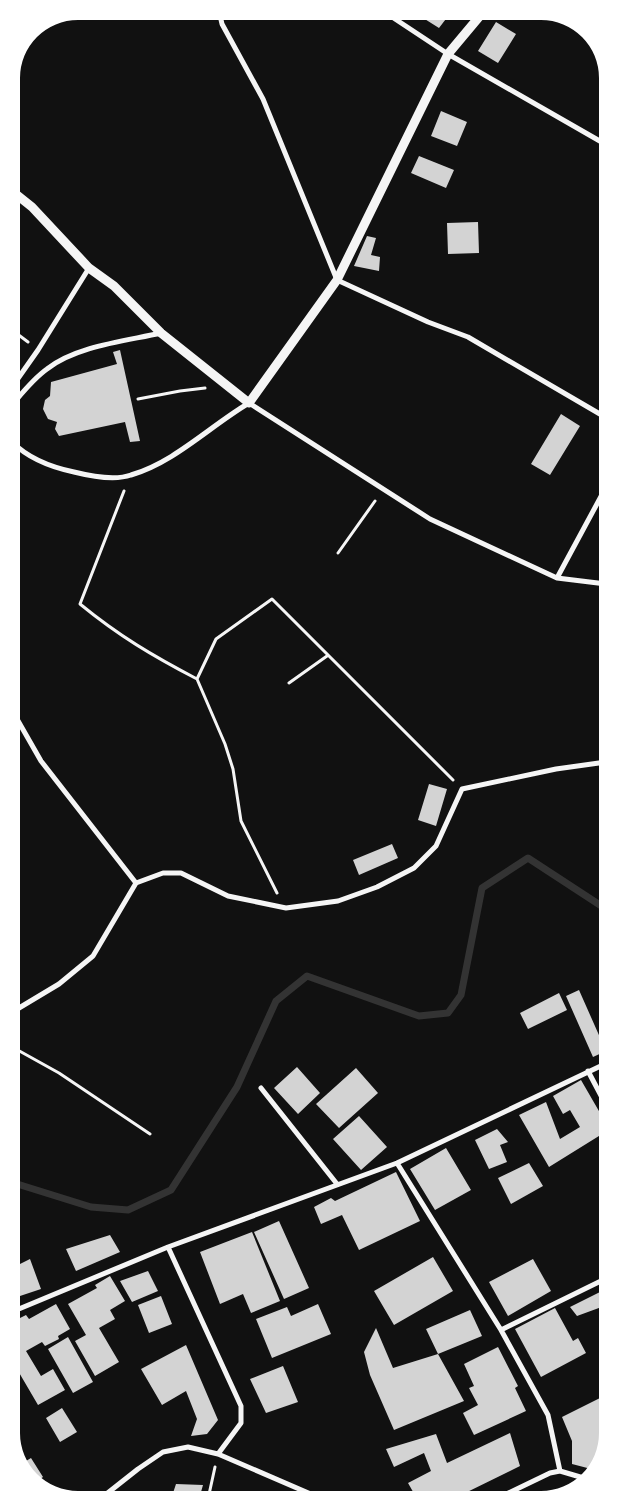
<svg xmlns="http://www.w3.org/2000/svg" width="619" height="1511" viewBox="0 0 619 1511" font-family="Quicksand,sans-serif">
	<rect width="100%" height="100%" fill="#111"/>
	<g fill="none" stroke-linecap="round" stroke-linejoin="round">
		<path stroke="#333" stroke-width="7" d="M14 1183 91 1207 128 1210 171 1190 237 1087 276 1001 307 976 419 1016 448 1013 461 995 482 888 528 858 606 909"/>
	</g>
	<path fill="#d3d3d3" d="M412 11H452L439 28Z
		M565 19 582 25V26L578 29Z
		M496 22 516 34 498 63 478 51Z
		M441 111 467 122 457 146 431 136Z
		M419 156 454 170 446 188 411 173Z
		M478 222 479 253 448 254 447 223Z
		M367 236 376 238 371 255 380 257 379 271 354 266Z
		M120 350 140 441 130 442 125 422 59 436 55 429 57 422 48 419 43 409 45 400 50 396 51 382 117 364 113 352Z
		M561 414 580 426 550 475 531 464Z
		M429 784 447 789 436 826 418 820Z
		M392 844 398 858 359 875 353 860Z
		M579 990 606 1051 593 1057 566 996Z
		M559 993 567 1010 528 1029 520 1013Z
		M297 1067 320 1093 298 1114 274 1088Z
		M356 1068 378 1093 339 1128 316 1104Z
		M581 1080 607 1125V1131L549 1167 519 1115 546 1102 560 1139 580 1127 570 1110 563 1114 553 1096Z
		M359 1116 387 1147 361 1170 333 1139Z
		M497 1129 508 1142 500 1145 507 1162 489 1169 475 1140Z
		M446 1148 471 1190 435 1210 410 1169Z
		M529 1163 543 1186 511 1204 498 1178Z
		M396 1172 420 1221 359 1250 342 1215 321 1224 314 1207 331 1198 335 1201Z
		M279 1221 309 1288 284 1299 254 1232Z
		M252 1232 280 1301 251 1313 243 1294 220 1304 200 1252Z
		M110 1235 120 1252 76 1271 66 1249Z
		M433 1257 453 1291 394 1325 374 1291Z
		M30 1259 41 1289 14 1298V1267Z
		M533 1259 551 1291 508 1316 489 1282Z
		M148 1271 158 1291 132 1302 120 1281Z
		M110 1276 125 1301 110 1310 115 1319 99 1328 119 1362 95 1376 75 1341 86 1335 68 1304 97 1288 95 1285Z
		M602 1291 607 1305 577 1316 570 1307Z
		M161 1296 172 1324 149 1333 138 1305Z
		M56 1304 70 1329 58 1336 59 1339 45 1346 42 1342 26 1351 41 1376 53 1369 65 1390 38 1405 14 1364V1321L26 1315 29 1319Z
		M318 1304 331 1334 272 1358 256 1319 287 1307 291 1316Z
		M555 1308 573 1341 578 1338 586 1353 541 1377 515 1329Z
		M470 1310 482 1336 438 1354 464 1401 394 1430 370 1375 364 1352 376 1328 393 1368 438 1354 426 1329Z
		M68 1337 93 1382 73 1393 48 1349Z
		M186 1345 218 1420 207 1434 191 1436 197 1419 186 1391 162 1405 141 1369Z
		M498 1347 518 1386 515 1388 526 1411 474 1435 463 1413 478 1405 469 1388 474 1386 464 1364Z
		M283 1366 298 1402 266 1413 250 1379Z
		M608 1394V1433L595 1470 572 1464V1441L562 1417Z
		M62 1408 77 1432 60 1442 46 1418Z
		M510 1433 520 1466 457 1497H416L408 1483 431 1471 424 1453 394 1467 386 1449 436 1434 447 1463Z
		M31 1458 43 1477 35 1483 21 1464Z
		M176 1484 203 1485 199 1499H171Z"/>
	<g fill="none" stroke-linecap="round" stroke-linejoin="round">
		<path stroke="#f5f5f5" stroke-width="3" d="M12 330 28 342
			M138 399 180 391 205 388
			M124 491 80 604C119 636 153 656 197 679L216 639 272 599 453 780
			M338 553 375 501
			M197 679 225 744 233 769 241 821 277 893
			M289 683 327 656
			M14 1048 59 1073 150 1134
			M208 1499 215 1467"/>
		<path stroke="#f5f5f5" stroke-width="5" d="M219 11 222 24 263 99 337 280 428 322 468 337 605 417
			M383 11 448 54 605 144
			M12 387 38 350 89 268
			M12 405C23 392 33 379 47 369 76 346 126 341 161 333
			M12 442C29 459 50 467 74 472 90 476 114 481 131 475 175 462 210 426 249 403L430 519 557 578 606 584
			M557 578 605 489
			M13 712 41 761 136 883 163 873H181L228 896 286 908 338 901 377 887 414 868 436 846 462 789 556 769 606 762
			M14 1011 59 984 93 956 136 883
			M588 1071 607 1107
			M261 1088 337 1184
			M397 1163 501 1330 548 1415 560 1471
			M168 1247 241 1406V1423L218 1454
			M14 1311 168 1247 397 1163 607 1063
			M501 1330 607 1278
			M500 1497 550 1473 560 1471 587 1479
			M100 1499 138 1469 163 1452 188 1447 218 1454 320 1498"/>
		<path stroke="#f5f5f5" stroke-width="9" d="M12 191 32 207 89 268 114 286 161 333 249 403 337 280 448 54 484 11"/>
	</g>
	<path d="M0 0H619V1511H0ZM78 20H541A58 58 0 0 1 599 78V1433A58 58 0 0 1 541 1491H78A58 58 0 0 1 20 1433V78A58 58 0 0 1 78 20Z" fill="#fff" fill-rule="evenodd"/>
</svg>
